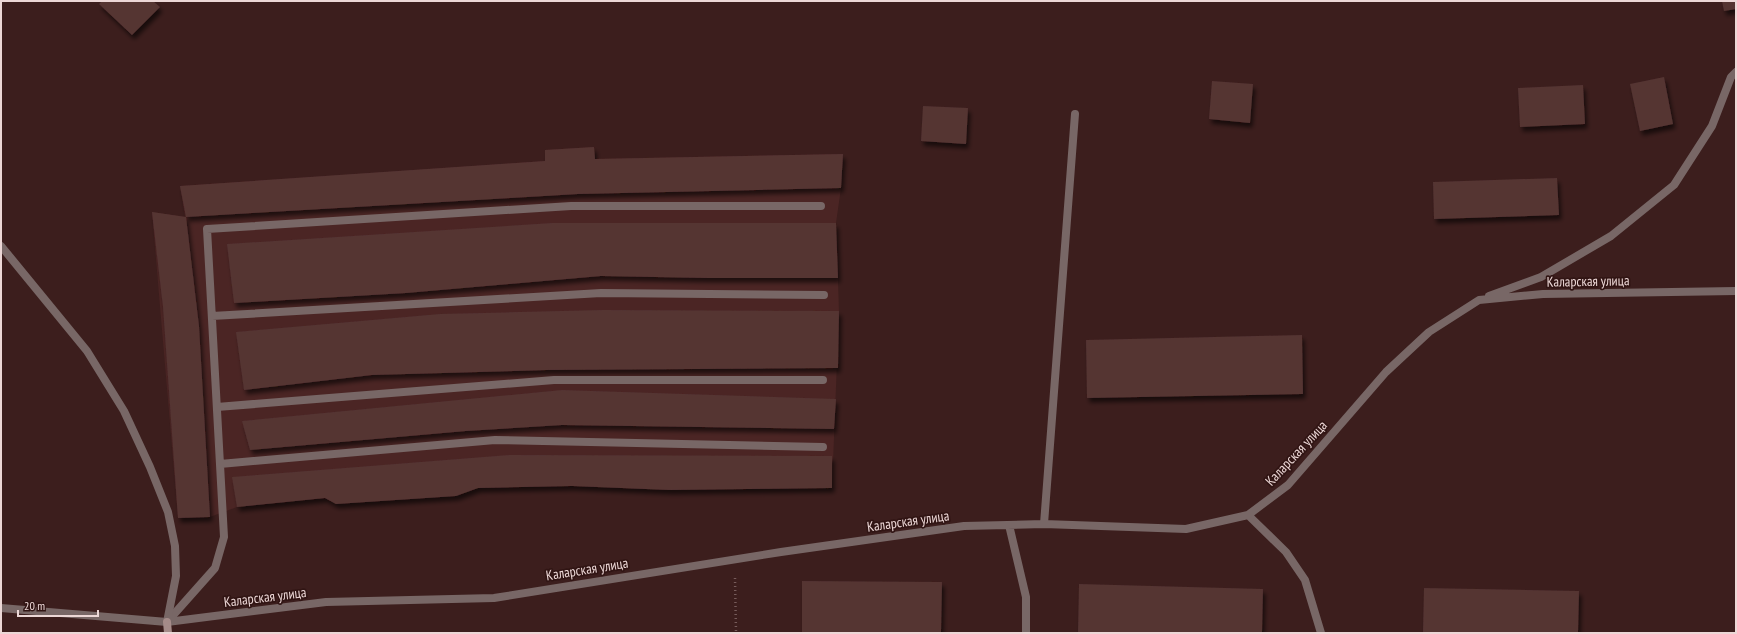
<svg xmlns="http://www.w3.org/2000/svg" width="1737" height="634" viewBox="0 0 1737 634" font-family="'PT Sans Narrow',sans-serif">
	<defs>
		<filter id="shadow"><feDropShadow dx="2.5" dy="4.5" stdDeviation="2" flood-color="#0009"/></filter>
	</defs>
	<rect width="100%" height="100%" fill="#3c1e1d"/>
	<path fill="#4b2524" d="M594 147 595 159 843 154 841 188 836 223 839 311 832 488 670 490 572 486 478 488 456 496 336 504 325 498 237 507 210 517 178 518 152 212 185 217 180 186 545 161V150Z"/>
	<path fill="#543433" filter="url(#shadow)" d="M102 1H153L160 7 132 35 99 4Z
		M1722 1H1736V9L1724 11Z
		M1664 77 1673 124 1640 131 1630 84Z
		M1212 81 1253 84 1250 123 1209 119Z
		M1583 85 1585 124 1520 127 1518 88Z
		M923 106 968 108 966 144 921 141Z
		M594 147 595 159 843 154 841 188 578 194 186 217 180 186 545 161V150Z
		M1557 178 1559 215 1434 219 1433 182Z
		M152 212 186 217 199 326 210 517 178 518 163 307Z
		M552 223H836L838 278H707L601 276 406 293 234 303 227 244Z
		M603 310 839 311 838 368 547 370 372 375 244 390 236 332 440 314Z
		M1302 335 1303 394 1087 398 1086 340Z
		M562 390 836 399 834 429 562 425 466 431 250 450 242 421Z
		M509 455 832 456V488L670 490 572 486 478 488 456 496 336 504 325 498 237 507 232 477Z
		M802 581 942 582 941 633H802Z
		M1079 584 1263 589 1262 633H1078Z
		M1424 588 1579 591 1578 633 1423 632Z"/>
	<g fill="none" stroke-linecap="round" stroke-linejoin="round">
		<path stroke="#775c5b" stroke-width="2.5" stroke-dasharray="1 3" stroke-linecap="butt" d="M735 578 736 633"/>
		<path stroke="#786766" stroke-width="8" d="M212 316 601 293 824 295
			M217 407 554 380H823
			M220 464 495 440 823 447
			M167 622 215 568 224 537 207 229 571 206H821"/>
		<path stroke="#786766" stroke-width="8" d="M1 246 87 351 124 411 150 467 168 512 175 546 176 576 167 622
			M1489 296 1541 277 1611 236 1674 185 1712 126 1731 77 1736 72
			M1248 515 1286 552 1305 580 1321 633
			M1044 524 1075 114
			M1009 525 1026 597V633
			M1 608 167 622 326 602 494 598 781 552 964 526 1044 524 1186 529 1248 515 1288 485 1386 372 1429 332 1479 300 1543 294 1736 291"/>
		<path stroke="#a58b89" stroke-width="8" d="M167 622 168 633"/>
	</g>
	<g text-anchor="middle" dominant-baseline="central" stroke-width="3.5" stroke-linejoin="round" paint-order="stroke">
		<g font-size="14" fill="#ecd7d6" stroke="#311514">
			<text transform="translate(1588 281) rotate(-1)">Каларская улица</text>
			<text transform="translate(1296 453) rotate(-47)">Каларская улица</text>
			<text transform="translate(908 521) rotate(-8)">Каларская улица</text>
			<text transform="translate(587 569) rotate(-9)">Каларская улица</text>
			<text transform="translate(265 597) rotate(-7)">Каларская улица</text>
		</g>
	</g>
	<rect width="1737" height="634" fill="none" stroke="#ecd7d6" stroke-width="4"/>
	<path d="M18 610v6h80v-6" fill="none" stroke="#ecd7d6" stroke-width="2"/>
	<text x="24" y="610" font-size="12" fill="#ecd7d6" stroke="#311514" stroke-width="3" paint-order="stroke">20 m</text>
</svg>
